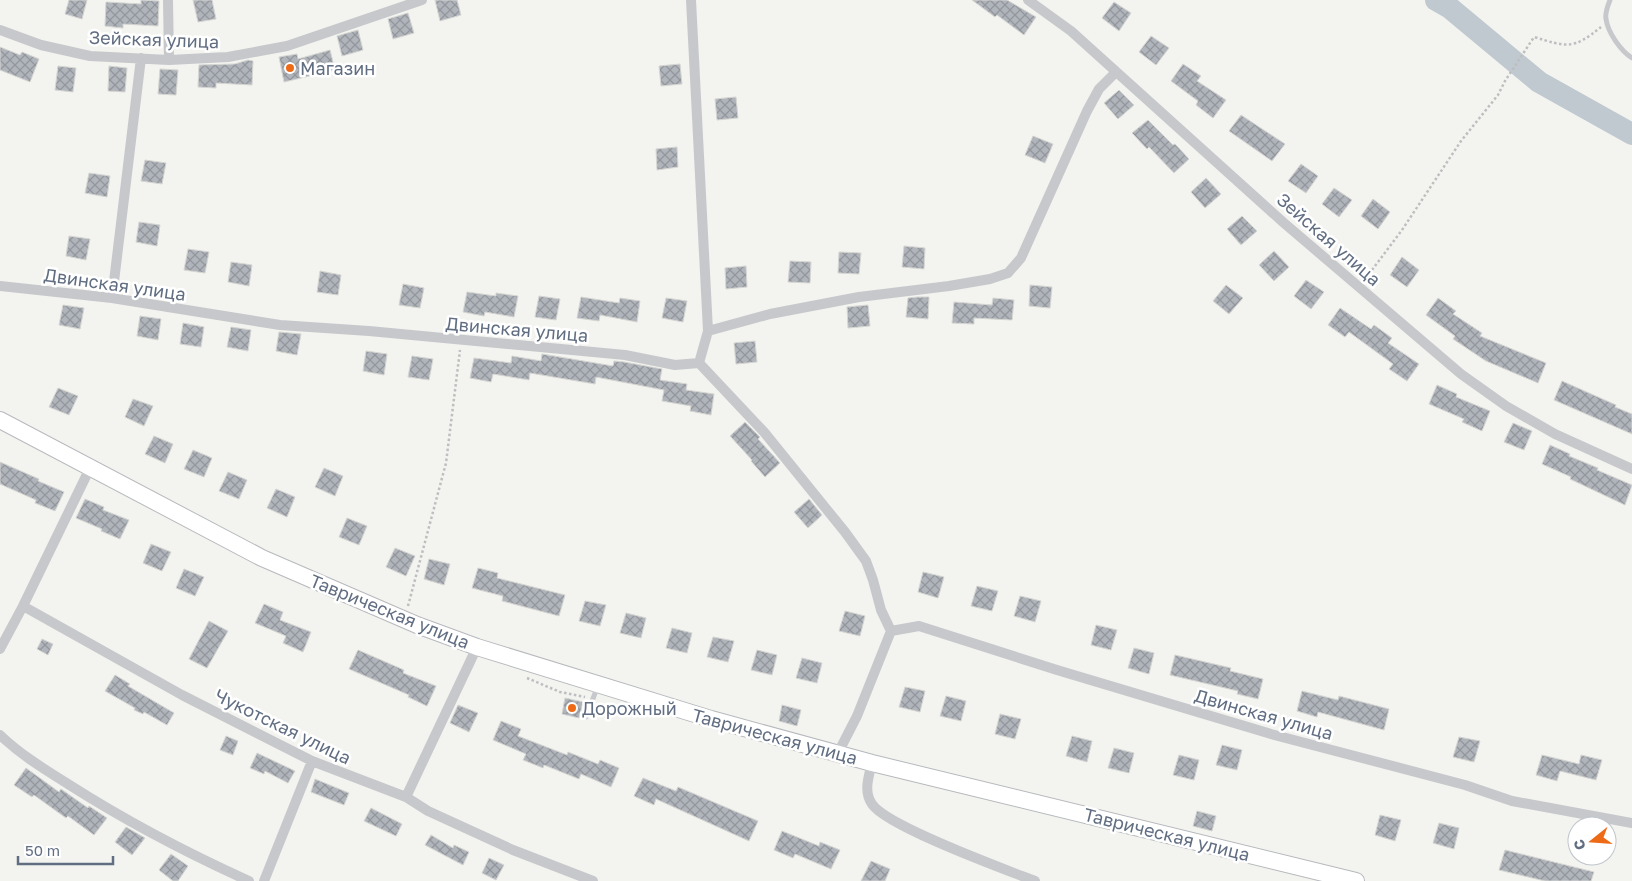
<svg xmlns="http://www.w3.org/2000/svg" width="1632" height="881" viewBox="0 0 1632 881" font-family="'Golos Text',sans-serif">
	<defs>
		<pattern id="building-cross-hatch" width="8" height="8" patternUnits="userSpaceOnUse" patternTransform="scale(1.25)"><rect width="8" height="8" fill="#b0b5bb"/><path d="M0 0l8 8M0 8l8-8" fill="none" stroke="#93979d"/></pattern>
	</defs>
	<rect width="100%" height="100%" fill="#f3f4ef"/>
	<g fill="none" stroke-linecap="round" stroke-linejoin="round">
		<path stroke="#c0c9d0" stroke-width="22" d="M1436 0 1450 8 1539 82 1632 134"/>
	</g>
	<path fill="url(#building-cross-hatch)" stroke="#d5d5d2" d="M69 0H87L82 19 65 14Z
		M141 0 159 1 158 26 123 24V28L105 26 106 2 141 4Z
		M193 0H212L216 19 198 22Z
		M435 0H457L461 15 440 21Z
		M972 0H1007L1036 17 1024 35 997 15 995 17Z
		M1114 2 1131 13 1119 31 1102 18Z
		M408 13 414 33 393 39 388 19Z
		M358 30 363 50 342 56 337 36Z
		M1151 36 1169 48 1156 65 1139 52Z
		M0 47 20 55 22 52 39 59 30 82 0 70Z
		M330 50 335 70 284 82 279 57 297 54 298 59Z
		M248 60 253 61 252 85 216 83V88L198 87 199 65 235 64Z
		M680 64 682 84 661 86 659 66Z
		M1183 64 1201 76 1197 81 1226 100 1213 118 1196 105 1198 101 1171 81Z
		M58 66 76 68 73 92 55 90Z
		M109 66 127 68 125 92 108 91Z
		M160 69 178 70 176 95 158 94Z
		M1119 90 1134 105 1118 119 1104 103Z
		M736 97 738 118 717 120 715 99Z
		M1241 115 1285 144 1272 161 1229 131Z
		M1148 120 1173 145 1175 144 1189 159 1174 173 1149 147 1147 149 1132 133Z
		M1033 136 1053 144 1045 163 1025 155Z
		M677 147 678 167 657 170 656 149Z
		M145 160 166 163 162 184 141 181Z
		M1301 164 1318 176 1306 193 1288 181Z
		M89 173 110 176 107 197 85 193Z
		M1206 178 1221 194 1205 208 1191 192Z
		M1334 188 1352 200 1339 217 1322 204Z
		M1373 199 1390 212 1378 229 1361 216Z
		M1242 216 1257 231 1241 245 1227 229Z
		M139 222 160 225 157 246 136 242Z
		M69 236 90 239 86 260 66 256Z
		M904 246 925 248 924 269 902 267Z
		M188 249 209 252 205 273 184 270Z
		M1274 251 1289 267 1274 281 1259 265Z
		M839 252 861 253 859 274 838 273Z
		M1402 257 1419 270 1407 287 1390 275Z
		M790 261 811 262 810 283 788 282Z
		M231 262 252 265 249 286 228 282Z
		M746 266 747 287 726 289 725 268Z
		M320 271 341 275 338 295 317 292Z
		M1306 280 1324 292 1311 309 1294 296Z
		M403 284 424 288 420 308 399 305Z
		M1030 285 1052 287 1050 308 1029 306Z
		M1226 285 1243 298 1229 314 1213 301Z
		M467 292 496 296V293L518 296 514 317 485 312 484 316 463 312Z
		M539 296 560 299 556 320 535 317Z
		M581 297 619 303 620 298 640 301 637 322 600 315 599 321 577 318Z
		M918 297H929L928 319 906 317 908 298Z
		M666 298 687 301 683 322 662 318Z
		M993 298 1014 300 1012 320 974 318V324L952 323 954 302 992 305Z
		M1438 298 1456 311 1453 314 1482 333 1480 336 1546 363 1538 383 1486 361 1453 339 1455 336 1426 315Z
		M63 305 84 308 80 329 59 325Z
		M868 305 870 326 848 328 847 307Z
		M1340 308 1371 329 1374 325 1392 338 1388 343 1419 364 1407 381 1389 369 1393 364 1349 332 1345 337 1328 325Z
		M140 316 161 319 158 340 137 336Z
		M183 323 204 327 201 347 180 344Z
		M231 327 251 330 248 351 227 347Z
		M279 332 301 334 297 355 276 351Z
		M755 341 757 362 736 364 734 343Z
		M366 351 387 354 384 375 363 371Z
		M542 354 613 366 614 361 624 362 662 369 660 380 687 384 686 390 714 394 711 415 690 411 691 406 662 401 664 390 596 377 595 384 530 373 529 380 493 374 491 382 470 378 474 358 511 363 512 356 541 361Z
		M412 356 433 359 429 380 408 377Z
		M1562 381 1616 405 1615 407 1632 414V434L1554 400Z
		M1437 385 1457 394 1456 397 1490 411 1482 431 1462 422 1464 419 1429 404Z
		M58 388 78 396 69 415 49 407Z
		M133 399 153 406 144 426 125 417Z
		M745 422 760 437 758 439 780 463 765 477 751 461 752 460 730 436Z
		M1513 423 1532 431 1524 450 1504 442Z
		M154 436 173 444 165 463 145 454Z
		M1550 445 1570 454 1569 456 1598 468 1597 470 1632 485 1625 505 1570 479 1571 477 1542 464Z
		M193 450 212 458 204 477 184 469Z
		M0 462 39 479 38 481 64 492 55 511 35 503 36 500 0 484Z
		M324 468 343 476 335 496 315 487Z
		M228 472 247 480 239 499 219 491Z
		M276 489 295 497 287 517 267 508Z
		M85 499 104 507 103 510 129 520 120 539 101 531 102 529 76 518Z
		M809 499 822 515 808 528 794 512Z
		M347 518 367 526 359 545 339 537Z
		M151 544 171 552 162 571 143 563Z
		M395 548 415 556 406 576 386 567Z
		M429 559 450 564 444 585 424 579Z
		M478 568 498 573 497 578 565 595 559 616 502 601 503 596 472 588Z
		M184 569 204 577 195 596 176 588Z
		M923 572 944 577 938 598 918 592Z
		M977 586 998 591 992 611 971 606Z
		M1020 596 1041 601 1035 622 1014 616Z
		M585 601 606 605 600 626 579 621Z
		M264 604 283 612 280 620 311 632 303 652 283 643 286 636 255 623Z
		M845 611 865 616 860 636 839 631Z
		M626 613 646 618 641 638 620 633Z
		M209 621 228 631 207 668 189 659Z
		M1096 625 1117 630 1111 650 1091 645Z
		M672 628 692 633 687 653 666 648Z
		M713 637 734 641 728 662 707 657Z
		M42 639 53 644 48 655 37 649Z
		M1134 648 1154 653 1149 674 1128 668Z
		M358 650 404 670 403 673 436 686 427 706 408 697 409 695 349 669Z
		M757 650 777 655 772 675 751 670Z
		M1175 655 1231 668 1230 671 1263 679 1258 699 1237 694 1238 691 1170 675Z
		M802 658 822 663 817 683 796 678Z
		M115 675 130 684 128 686 174 713 167 725 144 712 143 714 134 710 135 708 105 691Z
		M905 687 925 691 920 712 899 707Z
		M1302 691 1338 700 1339 696 1389 709 1384 730 1318 712 1317 717 1297 711Z
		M946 696 966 701 961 721 940 716Z
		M565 698 583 702 579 718 562 714Z
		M458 705 478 713 469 732 450 723Z
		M782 705 801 710 797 726 779 721Z
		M1000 714 1021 719 1015 739 995 734Z
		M501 721 521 729 518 736 567 755 568 752 598 764 600 760 619 768 611 787 581 774 579 779 544 765 543 768 523 760 526 754 493 740Z
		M226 736 238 741 233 755 220 750Z
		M1072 736 1092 741 1087 762 1066 756Z
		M1459 737 1480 741 1474 762 1453 757Z
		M1222 745 1242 750 1237 770 1216 765Z
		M1114 748 1134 753 1129 773 1108 768Z
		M257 753 295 771 288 783 265 771 264 774 250 768Z
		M1179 755 1199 760 1194 780 1173 775Z
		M1542 755 1579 764 1581 755 1602 760 1596 780 1560 771 1557 781 1536 775Z
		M26 768 59 792 61 789 88 808 89 806 107 818 94 835 68 816 66 818 34 795 32 797 14 785Z
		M643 778 676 791 678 787 758 821 749 841 656 799 654 805 634 796Z
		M315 779 349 793 344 805 311 792Z
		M371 808 402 824 396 836 364 821Z
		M1197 811 1216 816 1212 831 1193 826Z
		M1380 815 1401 820 1395 841 1375 835Z
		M1439 823 1459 828 1454 849 1433 843Z
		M126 827 145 838 132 855 115 842Z
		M782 831 819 846 820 842 840 850 831 869 795 854 793 858 774 850Z
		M431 835 453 848 454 845 469 852 463 865 425 845Z
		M1505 850 1594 872 1591 881H1545L1499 870Z
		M171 854 188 866 178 881H173L159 870Z
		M489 858 504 865 496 880 482 873Z
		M871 861 890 869 885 881H861Z"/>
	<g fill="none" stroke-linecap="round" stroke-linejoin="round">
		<defs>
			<path id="primary" d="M0 420 262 558 417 625 477 647 711 719 872 763 1356 881"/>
		</defs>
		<use href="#primary" stroke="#b6b9bd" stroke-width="18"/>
		<path stroke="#bdbec0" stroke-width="2.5" stroke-dasharray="2.5 2.5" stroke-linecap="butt" d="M1366 278 1402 230 1461 141 1498 95 1505 81 1534 37C1567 47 1573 50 1601 27
			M408 606 446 463 460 350
			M527 678 560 692 585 697"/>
		<path stroke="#c6c8cc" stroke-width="5" d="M1610 0C1608 5 1605 14 1606 19 1608 33 1621 51 1632 58
			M586 717 597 688"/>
		<path stroke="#c6c8cc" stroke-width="10" d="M168 0 169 60
			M691 0 708 331 699 363
			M1028 0 1071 31 1284 223 1461 374 1506 406 1555 434 1632 469
			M0 30 41 45 90 56 169 60 228 57 287 46 422 0
			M0 286 112 298 280 325 369 331 625 355 675 365 699 363 764 432 845 532 866 561 873 580 881 610 891 631 857 716 838 753
			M112 298 141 58
			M708 331 770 314 859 297 949 286 990 279 1008 273 1021 258 1087 111 1099 89 1116 72
			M23 606 182 695 312 761 406 797 428 811 513 850 593 881
			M891 631 919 626 1057 670 1271 734 1465 785 1512 801 1632 823
			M0 649 23 606 90 468
			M0 735C21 755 44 769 68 784 126 821 187 853 249 881
			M872 763C869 776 863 791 872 804 886 826 1004 869 1035 881
			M406 797 477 647
			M264 881 312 761"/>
		<use href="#primary" stroke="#fff" stroke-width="16"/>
	</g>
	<g fill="#ed6b17" stroke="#fff" stroke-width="2">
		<circle cx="290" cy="68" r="5"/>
		<circle cx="572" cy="708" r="5"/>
	</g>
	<g text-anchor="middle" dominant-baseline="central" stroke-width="5" stroke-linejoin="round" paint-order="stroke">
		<g font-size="18" fill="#616e82" stroke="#fff">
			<text transform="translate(154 39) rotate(2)">Зейская улица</text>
			<text transform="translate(1329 239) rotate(41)">Зейская улица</text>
			<text transform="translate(115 284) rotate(8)">Двинская улица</text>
			<text transform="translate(517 329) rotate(5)">Двинская улица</text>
			<text transform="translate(390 611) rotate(22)">Таврическая улица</text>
			<text transform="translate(1264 714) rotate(16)">Двинская улица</text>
			<text transform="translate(283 726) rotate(26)">Чукотская улица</text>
			<text transform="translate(775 736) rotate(15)">Таврическая улица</text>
			<text transform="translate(1167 834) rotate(14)">Таврическая улица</text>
		</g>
		<g font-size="18" fill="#616e82" stroke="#fff" text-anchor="start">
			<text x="300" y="68">Магазин</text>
			<text x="582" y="708">Дорожный</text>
		</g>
	</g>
	<g transform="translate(1592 841) rotate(253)"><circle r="24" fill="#ffffff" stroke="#c0c5cd"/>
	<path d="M0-4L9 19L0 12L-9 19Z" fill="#ed6b17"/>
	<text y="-8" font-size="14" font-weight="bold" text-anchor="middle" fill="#616e82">С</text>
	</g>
	<path d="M18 856v8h95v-8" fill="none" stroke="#616e82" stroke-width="2.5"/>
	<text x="25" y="856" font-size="15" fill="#616e82" stroke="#ffffff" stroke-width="4" paint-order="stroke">50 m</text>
</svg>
